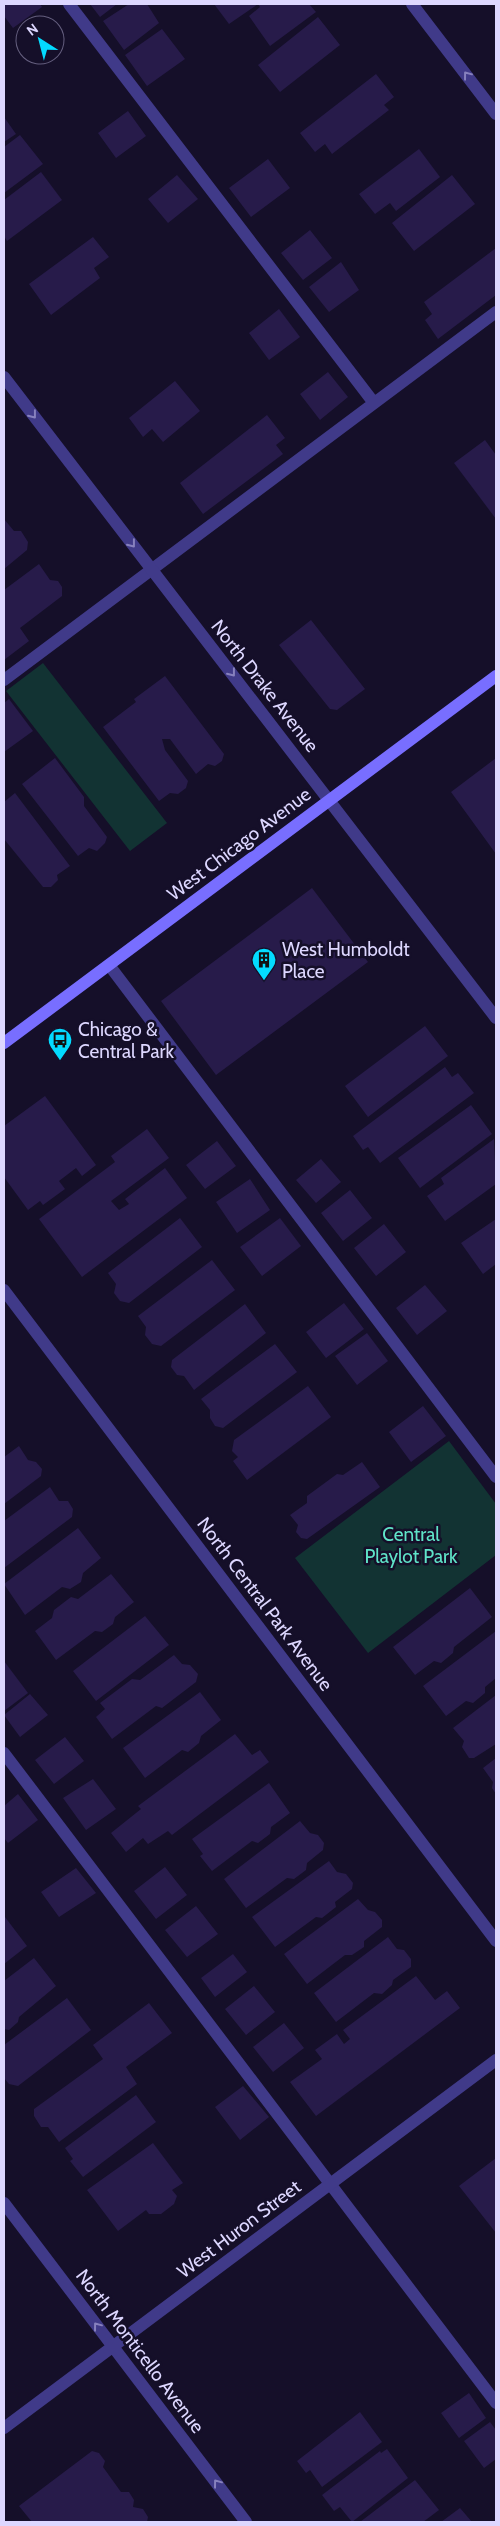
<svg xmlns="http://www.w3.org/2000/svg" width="500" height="2526" viewBox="0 0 500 2526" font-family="Cabin,sans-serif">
	<rect width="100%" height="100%" fill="#150f29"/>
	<path fill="#123333" d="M43 663 167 823 130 851 6 691Z
		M449 1441 496 1504V1555L368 1653 295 1558Z"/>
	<path fill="#271b4a" d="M4 4H40L42 7 13 28 4 16Z
		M90 4H117L100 17Z
		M129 4H147L159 23 124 50 103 21Z
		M214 4H309L316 12 270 46 249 16 260 7 258 4 229 24Z
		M318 17 340 45 280 92 258 65Z
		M162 29 185 59 147 86 125 55Z
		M376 74 394 97 384 105 389 110 332 154 325 144 315 152 300 133Z
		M128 111 146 136 116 158 98 133Z
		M4 117 16 134 4 142Z
		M20 135 43 164 4 193V147Z
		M419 149 440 177 396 211 390 203 375 214 359 194Z
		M268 159 290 188 251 217 229 188Z
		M41 172 62 200 7 241 4 236V200Z
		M177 175 198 199 168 223 148 199Z
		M452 175 475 204 414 251 392 223Z
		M310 230 332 258 303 280 281 253Z
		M93 237 109 257 94 268 100 278 51 315 29 284Z
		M496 248V295L438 339 425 320 432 314 424 302Z
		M341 262 359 290 329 312 309 287Z
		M279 309 300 337 269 360 249 333Z
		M328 372 348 397 320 420 300 394Z
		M175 381 200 411 163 442 152 429 143 437 129 418Z
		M267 415 285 438 276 445 283 454 203 514 180 483Z
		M485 440 496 455V519L454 463Z
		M4 519 14 531H21L28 542 27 550 4 569Z
		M39 564 50 580 58 581 62 587V596L20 628 29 641 4 660V590Z
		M311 620 365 689 337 710 330 709 279 645Z
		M165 676 224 754 222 761 215 766 208 764 196 774 170 739H162L165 750 188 781 186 788 178 794 170 793 159 801 103 727 136 702 134 699Z
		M9 699 33 731 4 752V703Z
		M55 758 84 797V806L107 837 105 843 97 851 89 848 78 856 22 784Z
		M496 758V854L451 792Z
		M15 793 70 866 57 875 58 880 51 887H43L4 839V802Z
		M312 888 368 962 216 1075 161 1001Z
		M425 1026 448 1056 368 1117 345 1086Z
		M445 1067 452 1077 458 1073 474 1093 380 1163 368 1147 363 1150 353 1136Z
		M45 1096 96 1165 82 1176 76 1168 59 1181 65 1189 43 1205 40 1201 28 1210 4 1177V1126Z
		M471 1105 492 1134 420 1188 398 1158Z
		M147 1129 169 1158 111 1201 119 1210 129 1204 125 1199 165 1168 187 1198 82 1277 39 1219 115 1162 111 1156Z
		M494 1139 496 1184 445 1221 427 1196 444 1184 441 1178Z
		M217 1141 236 1166 205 1189 186 1165Z
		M321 1159 341 1182 316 1203 296 1180Z
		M250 1179 270 1210 237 1233 216 1202Z
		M350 1190 372 1218 343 1241 321 1213Z
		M180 1218 202 1247 129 1303 120 1301 114 1293 116 1284 108 1273Z
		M280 1218 301 1246 262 1276 240 1247Z
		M496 1219V1264L483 1274 461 1243Z
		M384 1224 406 1252 376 1276 354 1248Z
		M212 1260 235 1290 161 1346 152 1344 145 1335 146 1327 138 1316Z
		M425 1285 447 1311 417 1335 396 1308Z
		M344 1303 364 1329 326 1358 306 1332Z
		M245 1304 266 1333 194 1390 184 1376 177 1375 171 1367 172 1360Z
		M367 1333 388 1361 357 1385 335 1356Z
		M275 1344 297 1372 223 1428 215 1426 210 1418V1410L201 1399Z
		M308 1386 331 1417 247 1480 233 1461 238 1457 232 1451 234 1440Z
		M423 1406 446 1436 411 1462 389 1432Z
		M19 1446 28 1460 36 1462 42 1469 41 1476 4 1504V1457Z
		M362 1462 380 1487 307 1539 301 1538 296 1532 298 1525 290 1515 307 1503V1496L337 1474 343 1475Z
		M50 1487 59 1501H68L73 1509 72 1517 4 1568V1521Z
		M78 1528 101 1558 83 1573 81 1582 70 1589 62 1587 25 1615 4 1584Z
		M111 1574 134 1602 115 1617 113 1624 102 1632 95 1631 56 1660 35 1631 52 1618 54 1610 71 1597 78 1599Z
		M470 1588 492 1617 454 1647 453 1653 441 1663 434 1661 415 1675 393 1647Z
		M145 1616 169 1645 96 1701 73 1671Z
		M496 1631V1678L485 1687V1693L473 1703 466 1701 446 1716 423 1686Z
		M174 1655 182 1664 190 1665 198 1674 196 1682 162 1708 156 1706 112 1739 96 1717 105 1709 100 1703 132 1679 140 1680Z
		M4 1661 28 1693 4 1711Z
		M200 1692 221 1720 201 1736 199 1743 188 1752 182 1750 145 1778 123 1748Z
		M30 1694 48 1715 20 1737 4 1715Z
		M496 1695V1744L474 1758H469L462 1747 464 1741 453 1728Z
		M235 1734 252 1755 260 1750 269 1762 172 1835 168 1831 148 1844 143 1838 126 1852 111 1833 141 1809 138 1806Z
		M65 1737 84 1761 54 1784 35 1760Z
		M496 1758V1794L492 1788 493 1782 483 1768Z
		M93 1779 116 1809 86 1830 63 1798Z
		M269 1783 290 1813 271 1827 270 1834 258 1843 252 1841 212 1871 200 1856 203 1854 192 1839Z
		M18 1794 38 1820 8 1843 4 1838V1806Z
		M300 1821 310 1833 318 1835 324 1843 323 1850 307 1863 306 1870 294 1879 287 1878 246 1908 224 1879Z
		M329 1861 337 1872 346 1874 353 1883 352 1889 335 1902 336 1907 322 1918 316 1917 275 1947 252 1917Z
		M165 1867 187 1895 156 1919 134 1891Z
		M76 1868 96 1893 59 1917 41 1892Z
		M358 1899 368 1910 375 1912 382 1920V1927L364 1941V1947L352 1955H345L307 1984 284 1954Z
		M196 1906 218 1934 187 1957 165 1930Z
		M5 1917 27 1946 4 1964V1918Z
		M388 1937 397 1949 404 1950 411 1959V1967L393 1980 392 1985 382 1994 374 1993 336 2022 314 1993Z
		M233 1954 247 1972 215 1997 201 1978Z
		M34 1958 56 1986 19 2017 18 2022 9 2030 4 2029V1981Z
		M416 1976 435 2000 447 1991 460 2008 316 2116 290 2082 322 2059 315 2050 337 2034 344 2044 350 2039 343 2030Z
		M254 1986 275 2012 246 2035 225 2009Z
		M67 1998 91 2030 18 2086 9 2084 4 2078V2045Z
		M149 2003 172 2033 126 2067 137 2084 59 2142 48 2127H41L34 2116V2109L103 2059 93 2045Z
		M284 2023 304 2048 273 2072 253 2047Z
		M243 2086 269 2117 240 2140 215 2107Z
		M136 2095 156 2122 83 2177 70 2161 73 2159 65 2148Z
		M153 2143 183 2183 172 2190 177 2196 174 2204 161 2214H149L146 2210 118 2231 87 2190Z
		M496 2158V2233L459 2186Z
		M469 2393 486 2418 459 2438 441 2413Z
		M360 2412 382 2442 322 2487 310 2470 306 2473 297 2461Z
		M490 2422 496 2430V2459L484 2468 464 2441Z
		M387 2449 408 2478 352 2522 340 2507 334 2511 322 2495 380 2451 381 2453Z
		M92 2451 99 2453 105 2461 103 2467 121 2492H129L134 2500 133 2507 143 2509 148 2517 147 2522H32L19 2506Z
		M415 2480 439 2510 423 2522H360Z
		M460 2508 472 2522H441Z"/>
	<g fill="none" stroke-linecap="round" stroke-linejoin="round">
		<path stroke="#403a89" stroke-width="12" d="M69 4 374 403
			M4 680 496 312
			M109 965 496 1477
			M4 1753 496 2403"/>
		<path stroke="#403a89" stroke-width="12" d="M412 4 496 114
			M4 377 496 1018
			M4 2203 246 2522
			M4 2428 496 2060"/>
		<path stroke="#403a89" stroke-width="12" d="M4 1290 496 1941"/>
		<path stroke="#786eff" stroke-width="12" d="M4 1043 496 676"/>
	</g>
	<defs><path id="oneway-chevron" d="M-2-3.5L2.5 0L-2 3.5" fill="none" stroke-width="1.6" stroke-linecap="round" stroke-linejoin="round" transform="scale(1.25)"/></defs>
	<g stroke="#8781be">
		<use href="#oneway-chevron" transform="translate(467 75) rotate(-127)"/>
		<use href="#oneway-chevron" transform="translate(33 415) rotate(52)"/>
		<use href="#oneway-chevron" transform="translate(132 544) rotate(52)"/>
		<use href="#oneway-chevron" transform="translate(232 673) rotate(52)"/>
		<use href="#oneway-chevron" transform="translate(97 2326) rotate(-127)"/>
		<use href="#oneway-chevron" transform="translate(217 2483) rotate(-127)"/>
	</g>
	<defs>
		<symbol id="building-pin" viewBox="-11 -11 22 30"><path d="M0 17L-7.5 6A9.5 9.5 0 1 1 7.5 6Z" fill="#03dbff" stroke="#150f29"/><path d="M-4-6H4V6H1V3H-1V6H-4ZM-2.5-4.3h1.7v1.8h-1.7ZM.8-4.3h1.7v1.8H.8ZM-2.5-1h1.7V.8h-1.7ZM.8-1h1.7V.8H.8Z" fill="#111"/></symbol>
		<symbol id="bus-pin" viewBox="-11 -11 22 30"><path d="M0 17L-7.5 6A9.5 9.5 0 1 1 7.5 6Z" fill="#03dbff" stroke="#150f29"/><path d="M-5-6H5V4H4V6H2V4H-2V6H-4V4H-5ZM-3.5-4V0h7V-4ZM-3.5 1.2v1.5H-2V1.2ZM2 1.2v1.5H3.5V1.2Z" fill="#111"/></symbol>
	</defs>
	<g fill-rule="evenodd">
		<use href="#building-pin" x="250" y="946" width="28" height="38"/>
		<use href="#bus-pin" x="46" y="1026" width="28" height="38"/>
	</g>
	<g text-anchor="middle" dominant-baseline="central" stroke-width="5" stroke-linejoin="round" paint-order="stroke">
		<g font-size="19" fill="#ddd7ff" stroke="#150f29">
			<text transform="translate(265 686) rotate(52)">North Drake Avenue</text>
			<text transform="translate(239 844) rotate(-37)">West Chicago Avenue</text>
			<text transform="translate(265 1604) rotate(53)">North Central Park Avenue</text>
			<text transform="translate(239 2229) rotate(-37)">West Huron Street</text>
			<text transform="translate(140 2351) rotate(53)">North Monticello Avenue</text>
		</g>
		<g font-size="19" fill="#ddd7ff" stroke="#150f29" text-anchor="start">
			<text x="282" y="949">West Humboldt<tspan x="282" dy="22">Place</tspan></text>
			<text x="78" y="1029">Chicago &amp;<tspan x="78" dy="22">Central Park</tspan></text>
		</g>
		<g font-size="19" fill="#5fe3c8" stroke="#150f29">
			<text x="411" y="1534">Central<tspan x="411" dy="22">Playlot Park</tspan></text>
		</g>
	</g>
	<rect width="500" height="2526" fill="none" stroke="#ddd7ff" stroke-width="10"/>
	<g transform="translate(40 40) rotate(324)"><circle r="24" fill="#150f29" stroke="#655f7f"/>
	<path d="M0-4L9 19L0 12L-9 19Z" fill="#03dbff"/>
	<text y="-8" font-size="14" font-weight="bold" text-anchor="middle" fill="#ddd7ff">N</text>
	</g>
</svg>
